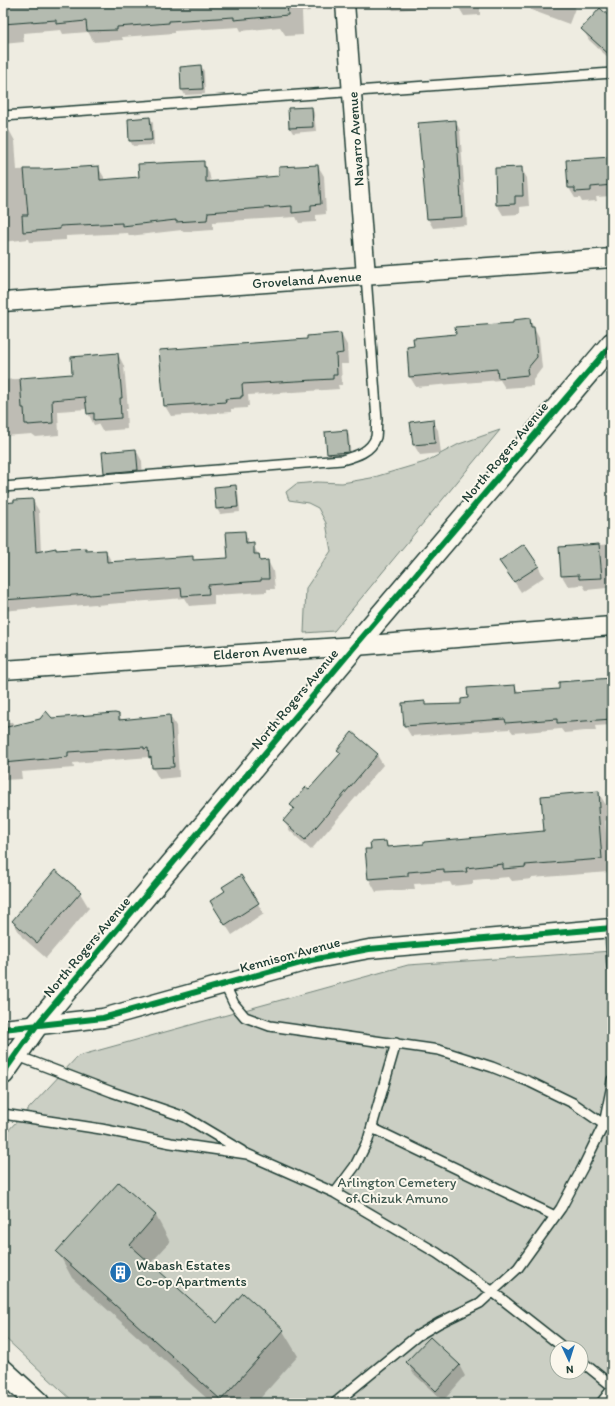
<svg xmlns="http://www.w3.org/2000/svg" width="615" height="1406" viewBox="0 0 615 1406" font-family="Itim,sans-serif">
	<rect width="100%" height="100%" fill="#eeece1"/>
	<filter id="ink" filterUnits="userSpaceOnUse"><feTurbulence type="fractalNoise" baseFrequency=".025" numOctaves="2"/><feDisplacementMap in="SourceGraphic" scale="8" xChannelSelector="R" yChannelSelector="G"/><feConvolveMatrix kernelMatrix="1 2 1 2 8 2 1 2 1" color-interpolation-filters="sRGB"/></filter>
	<g filter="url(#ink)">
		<path fill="#cbcfc4" stroke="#75867c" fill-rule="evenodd" d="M500 430 334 631 304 633 306 588 331 551 326 523 318 508 308 503 289 500 286 492 296 484 317 482 342 483 371 478 425 462 459 444Z
			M612 951V1403H75L3 1336V1136L78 1056 408 965ZM557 1348H581V1372H557Z"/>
		<path fill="#0003" fill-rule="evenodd" d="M3 3H309L310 11 302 12 303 35 286 36 280 27 241 31 239 27 174 31V33L122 37 123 40 94 42 88 32 63 34 61 30 23 33 24 42 3 44Z
			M389 3H497L480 4V15L464 16 458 6 393 10Z
			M527 3H577L569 24 531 10Z
			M612 20V61L589 40 583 29Z
			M201 66 204 71 205 94 185 95 182 90 181 68Z
			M312 108 314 113 316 131 293 133 290 128Z
			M150 118 153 123 154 145 133 146 130 141 129 120Z
			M455 121 460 130 467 225 433 228 428 219Z
			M9 130 15 141 17 170 98 167 104 177V180L140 178 203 162 209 172 211 182 281 177 318 166 324 176 326 214 316 215V222L299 223 296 217 213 222V230L183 232 182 230 129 236 128 233 66 236V240L30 242 29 239 3 242V131Z
			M612 158V196L596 197 597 201 582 202 580 198H575L569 188 568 161Z
			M521 168 527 178 529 206 520 207V214L503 215 497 205Z
			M530 320 539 338 542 368 533 380V386L505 388 500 380 416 387 410 377 415 347 457 335Z
			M341 334 347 345 348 364H341L342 385H338L339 389 248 395 249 406H247V408L231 409V412L171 416 165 406 308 340Z
			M118 354 124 366 128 409H126L127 429 102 431 98 424 94 425 88 413 87 409 58 411 59 435 36 437 32 434 3 436V380L73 375Z
			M432 420 438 430 441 453 420 455 414 445Z
			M347 431 349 436 351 457 331 458 328 453ZM346 435H348L350 457H348Z
			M136 450 142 461 143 481 111 483 105 473Z
			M235 486 238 491 240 512 220 514 217 509Z
			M33 501 39 511 41 552 56 549 57 551 85 549 87 552 106 551 112 563 192 557 194 561 229 558 244 532 250 545H253L262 562 268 561 273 571 275 589H267V592L214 595V604L189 606 184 598 96 605 95 604 37 609 36 608 3 611V503Z
			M612 544V583H607V588L586 590 583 585 568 586 562 576 560 548Z
			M538 566 544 577 521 592 507 571Z
			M612 679V725L595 726 596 730 564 733 561 729 513 733 510 729 411 736 405 726 424 703 426 706 462 705 515 686 519 693 560 690Z
			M118 714 122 720 170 716 176 726 179 777 159 779 153 768V762L150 757 73 763 74 768 21 772 22 779 3 780V722H12L15 726 52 719Z
			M338 750 377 755 383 765 311 850 290 831 284 821 294 809 292 805 309 791 341 754Z
			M598 792 606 805 607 820 605 821 609 872 532 878V879L512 881 509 877 473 880V884L452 886 450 882 414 884 415 889 376 892 369 879 367 850H372L386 842 389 848 545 832Z
			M241 876 264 914 232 935 217 911 226 891Z
			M80 893 89 908 46 958 22 937 13 922Z
			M120 1184 156 1216 170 1242 150 1264 217 1324 283 1331 298 1356 256 1403H212L72 1278 58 1252Z
			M407 1362 459 1365 465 1376 443 1401 413 1373Z"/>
		<path fill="#b4bbb0" stroke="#1f3d34" d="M3 3H287L288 15 234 20V17L169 21V23L117 27V30L87 31 86 21 56 24V20L3 24Z
			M600 8 612 19V57L581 29Z
			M201 65 203 89 181 90 180 67Z
			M312 107 313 127 289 128 288 108Z
			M150 117 152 140 129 141 128 119Z
			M456 120 462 217 427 219 418 123Z
			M611 157 612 185 591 187V191L575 192V188H568L566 160Z
			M204 161V167H206V182L279 176V167L318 165 321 204 311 205V211L292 213V206L208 212 207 220 176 222V220L122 226V223L60 226V229L23 232 22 215H28L24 169H46L99 166 100 180 139 177 138 164Z
			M522 167 523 196H515V204L496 205 495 168Z
			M530 318 531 327H534L537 357 527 369 528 375 498 378 497 369 409 377 407 347 414 346 413 338 456 334 455 327 513 323V320Z
			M341 333 343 353 336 354 337 375H333V379L242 384 243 396H241V398L225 399 226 402 164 406 159 350 307 339V336Z
			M118 353 122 398H120L121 418 94 420V413L87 414 85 397 52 400 53 423 28 425V424H25L24 408H22L20 378 72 374 71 357Z
			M433 419 435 443 413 445 410 422Z
			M347 430 349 452 327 454 325 432Z
			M136 449 138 470 104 473 102 452Z
			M236 485 238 507 216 509 214 487Z
			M33 499 36 552 56 548V550L86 548V551L106 550 107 562 193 556V560L228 558 226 532 245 531 246 544 254 543V554H259L260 561 268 560 269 579H261V581L208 585 209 594 182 596 181 588 89 595V594L3 600V503L14 502V500Z
			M524 544 539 566 514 582 499 561Z
			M599 544 602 578 579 579V575L561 576 559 547Z
			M612 678V719L557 723V719L506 723 505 719 404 726 402 703 425 701V705L461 704V699L468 698 467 688 515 685 516 692 559 689V682Z
			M46 711 52 718 115 713 119 714V720L170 715 174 767 152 768 151 757 149 758 148 748 144 749V747L68 752V757L3 763V728L40 719Z
			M352 732 378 754 305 840 283 821 294 808 290 805 306 787 309 789 341 753 337 750Z
			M599 791 600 808H598L602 859 525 865 526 867 503 869V864L466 868 467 872 444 873V869L408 872V876L368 879 365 849H371L370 842 386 841 387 847 424 844V842L544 831 541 796Z
			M55 870 81 892 37 943 12 921Z
			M241 875 259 903 225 925 210 901 225 891 222 887Z
			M119 1182 156 1215 130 1245 217 1323 243 1293 284 1330 221 1400 56 1252Z
			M430 1337 460 1365 436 1391 406 1362Z"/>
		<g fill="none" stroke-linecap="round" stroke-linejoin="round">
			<defs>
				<path id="lane" d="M3 116 612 73
					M3 487 342 460C356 456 371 452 376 437 377 432 376 425 377 420L366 276
					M610 928 612 967
					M225 985 234 1004 245 1017 270 1026 439 1050 492 1067 530 1082 573 1103 612 1130
					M15 1055 112 1092 185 1117 242 1151
					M3 1114 101 1129 171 1143 247 1154 335 1193 437 1253 493 1292 564 1348
					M372 1128 555 1216
					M335 1193 355 1166 368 1140 396 1043
					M581 1361 612 1386
					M335 1403 417 1336 439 1323 480 1303 518 1268 561 1208 583 1167 604 1124 611 1090 612 1080
					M601 1403 612 1389"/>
				<path id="street" d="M345 3 366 276
					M3 302 612 258
					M3 670 355 646 612 626
					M3 1029 103 1018 311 960 369 949 612 928"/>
				<path id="secondary" d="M3 1073 36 1026 355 646 612 344"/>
				<path id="primary" d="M3 1371 38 1403"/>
			</defs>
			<use href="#lane" stroke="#1f3d34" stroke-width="12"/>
			<use href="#street" stroke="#1f3d34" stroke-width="21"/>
			<use href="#secondary" stroke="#1f3d34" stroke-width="25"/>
			<use href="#primary" stroke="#1f3d34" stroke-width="25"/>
			<use href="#lane" stroke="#fbf7ec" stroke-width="9"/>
			<use href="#street" stroke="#fbf7ec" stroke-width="18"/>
			<use href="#secondary" stroke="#fbf7ec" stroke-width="22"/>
			<use href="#primary" stroke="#fbf7ec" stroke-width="22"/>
			<defs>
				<path id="cycleway" d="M3 1029 103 1018 311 960 369 949 612 928
					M3 1073 36 1026 355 646 612 344"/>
			</defs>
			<use href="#cycleway" stroke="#fbf7ec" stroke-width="8"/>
			<use href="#cycleway" stroke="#00873e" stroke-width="6"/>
		</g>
	</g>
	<defs>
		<symbol id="building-disc" viewBox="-11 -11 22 22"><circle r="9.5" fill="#1f6fb2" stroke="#fbf7ec"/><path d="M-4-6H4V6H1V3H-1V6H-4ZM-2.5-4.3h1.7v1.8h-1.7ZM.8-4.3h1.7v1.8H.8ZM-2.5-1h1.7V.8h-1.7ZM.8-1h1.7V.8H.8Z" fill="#fff"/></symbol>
	</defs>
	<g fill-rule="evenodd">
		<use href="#building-disc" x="108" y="1260" width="25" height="25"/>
	</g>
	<g text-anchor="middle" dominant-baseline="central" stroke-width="4" stroke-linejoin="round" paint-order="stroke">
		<g font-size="14" fill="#1f3d34" stroke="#fbf7ec">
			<text transform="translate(356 139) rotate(-94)">Navarro Avenue</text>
			<text transform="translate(307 280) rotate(-4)">Groveland Avenue</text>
			<text transform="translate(505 452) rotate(-50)">North Rogers Avenue</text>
			<text transform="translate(260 652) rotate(-4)">Elderon Avenue</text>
			<text transform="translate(295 699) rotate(-50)">North Rogers Avenue</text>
			<text transform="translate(87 947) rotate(-50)">North Rogers Avenue</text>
			<text transform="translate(290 955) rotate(-15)">Kennison Avenue</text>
		</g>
		<g font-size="14" fill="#415a51" stroke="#fbf7ec">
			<text x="397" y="1182">Arlington Cemetery<tspan x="397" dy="16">of Chizuk Amuno</tspan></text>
		</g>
		<g font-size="14" fill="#1f3d34" stroke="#fbf7ec" text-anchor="start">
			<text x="136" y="1265">Wabash Estates<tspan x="136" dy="16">Co-op Apartments</tspan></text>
		</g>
	</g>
	<rect width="615" height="1406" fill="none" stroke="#fbf7ec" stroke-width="16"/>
	<rect x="8" y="8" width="599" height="1390" fill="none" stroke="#1f3d34" stroke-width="1.5" filter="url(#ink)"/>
	<g transform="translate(569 1360) rotate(176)"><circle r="19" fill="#fbf7ec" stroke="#a3ada2"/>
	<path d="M0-3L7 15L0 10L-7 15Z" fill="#1f6fb2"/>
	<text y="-6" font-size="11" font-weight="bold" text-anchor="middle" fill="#1f3d34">N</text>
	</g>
</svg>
